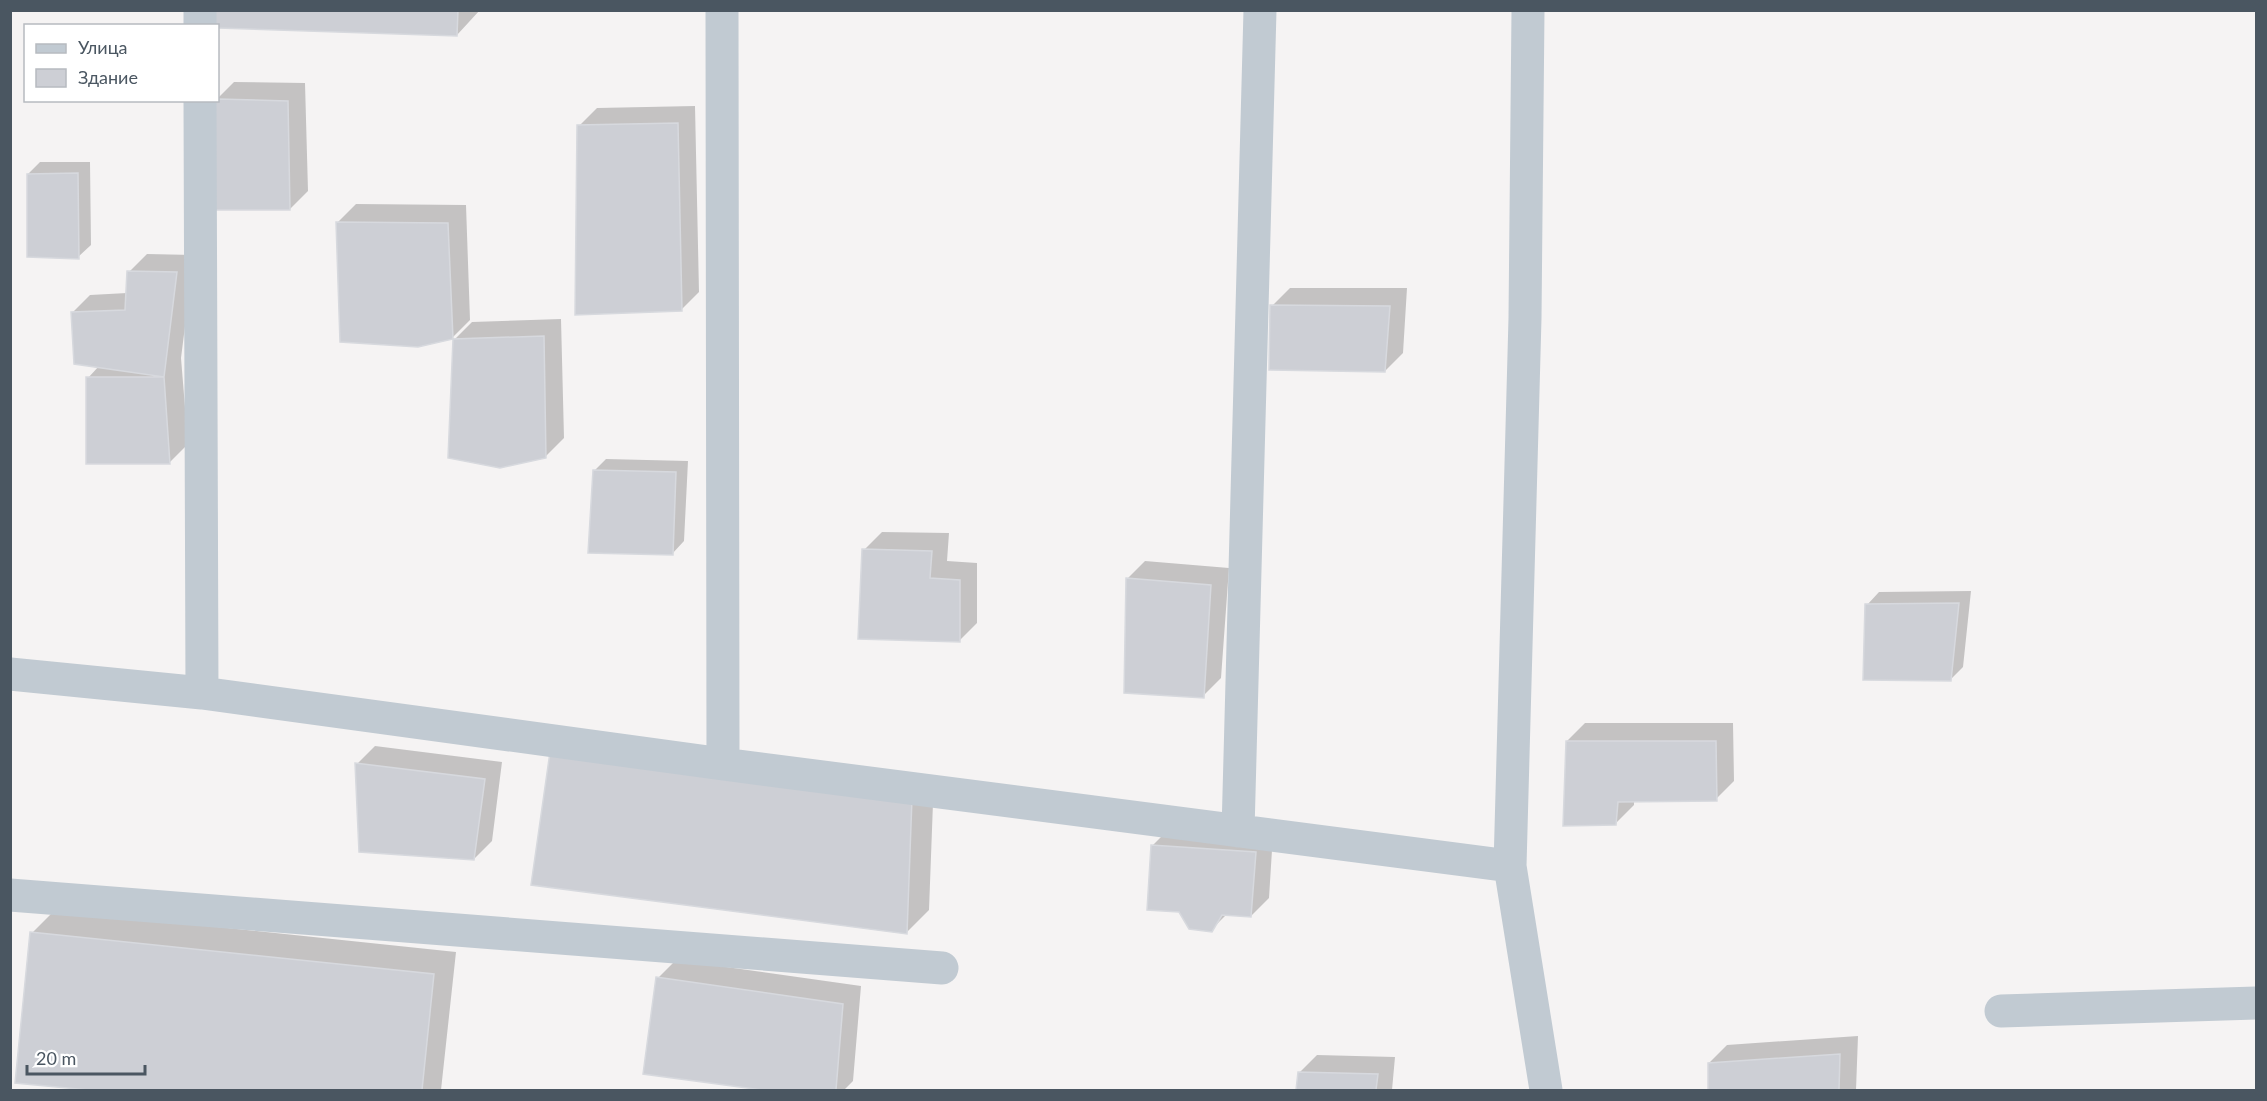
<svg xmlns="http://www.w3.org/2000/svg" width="2267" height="1101" viewBox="0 0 2267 1101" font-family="Lato,sans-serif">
	<rect width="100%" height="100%" fill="#f5f3f3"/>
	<path fill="#0003" d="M215 10H480L457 35 218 26Z
		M234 82 305 83 308 191 290 209 218 100V98Z
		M695 106 699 292 681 310 579 126 597 108Z
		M40 162H90L91 245 78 257 28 174Z
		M356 204 466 205 470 320 452 338 338 222Z
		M147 254 194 255 181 358 188 444 170 462 88 378 99 366 72 313 90 295 127 293 129 272Z
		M1290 288H1407L1403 353 1385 371 1272 306Z
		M561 319 564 438 546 456 454 340 472 322Z
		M606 459 688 461 684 541 672 554 594 471Z
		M882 532 949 533 947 561 977 563V623L959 641 864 550Z
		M1145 561 1229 568 1221 678 1203 696 1127 579Z
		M1971 591 1963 667 1951 679 1867 605 1879 592Z
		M1585 723H1733L1734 781 1716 799 1634 800V805L1616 823 1567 741Z
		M375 746 502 762 492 841 474 859 357 764Z
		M934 776 929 910 906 933 532 883Z
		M1170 828 1273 834 1269 898 1251 916 1227 914 1211 930 1180 911 1152 846Z
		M55 910 456 952 441 1090H103L16 1081 32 933Z
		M676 960 861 986 853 1081 844 1090H773L645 1073 658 978Z
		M1858 1036 1856 1090H1709V1063L1727 1045Z
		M1317 1055 1395 1057 1392 1090H1298L1299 1073Z"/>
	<path fill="#cdcfd5" stroke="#d7d9de" stroke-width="1.5" d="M214 10H458L457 36 218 28V26H214Z
		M218 99 288 101 290 210H215L214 100Z
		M678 123 682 311 575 315 577 125Z
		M78 173 79 259 27 257V174Z
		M336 222 448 223 453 339 418 347 340 342Z
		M127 271 177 272 164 377 74 364 71 312 125 310Z
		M1270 305 1390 306 1385 372 1269 370Z
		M544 336 546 458 500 468 448 458 453 339Z
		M86 377H164L170 464H86Z
		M593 470 676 472 673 555 588 553Z
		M862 549 932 551 930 578 960 580V642L858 639Z
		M1126 578 1211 585 1204 698 1124 693Z
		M1959 603 1951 681 1863 680 1865 604Z
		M1566 741H1716L1717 801 1618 802 1616 825 1563 826Z
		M550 752 912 798 907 934 531 885Z
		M355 763 485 779 474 860 359 852Z
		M1151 845 1256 852 1251 917 1222 915 1212 932 1189 929 1179 912 1147 910Z
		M30 932 434 974 422 1090H88L15 1083Z
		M656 977 843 1004 836 1090H762L643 1074Z
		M1840 1054 1839 1090H1708V1063Z
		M1298 1072 1378 1074 1376 1090H1296Z"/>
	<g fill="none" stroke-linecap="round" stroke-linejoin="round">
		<path stroke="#c1cad2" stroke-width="33" d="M200 10V26
			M722 10 723 764
			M1528 10 1525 318 1510 866 1546 1090
			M10 674 202 693 200 100
			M202 693 723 764 1510 866
			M1238 831 1260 10
			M10 895 942 968
			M2001 1011 2256 1003"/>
	</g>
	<rect width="2267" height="1101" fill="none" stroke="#4a5661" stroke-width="24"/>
	<rect x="24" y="24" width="195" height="78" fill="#ffffff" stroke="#b7bbc0" stroke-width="1.5"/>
	<rect x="36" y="44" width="30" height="9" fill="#c1cad2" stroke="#b7bbc0" stroke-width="1.5"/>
	<text x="78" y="54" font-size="18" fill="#4a5661">Улица</text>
	<rect x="36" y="69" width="30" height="18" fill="#cdcfd5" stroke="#b7bbc0" stroke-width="1.5"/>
	<text x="78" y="84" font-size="18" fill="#4a5661">Здание</text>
	<path d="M27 1065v9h118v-9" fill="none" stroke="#4a5661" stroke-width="3"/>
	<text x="36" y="1065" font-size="18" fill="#4a5661" stroke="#ffffff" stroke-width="4.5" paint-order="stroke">20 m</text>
</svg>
